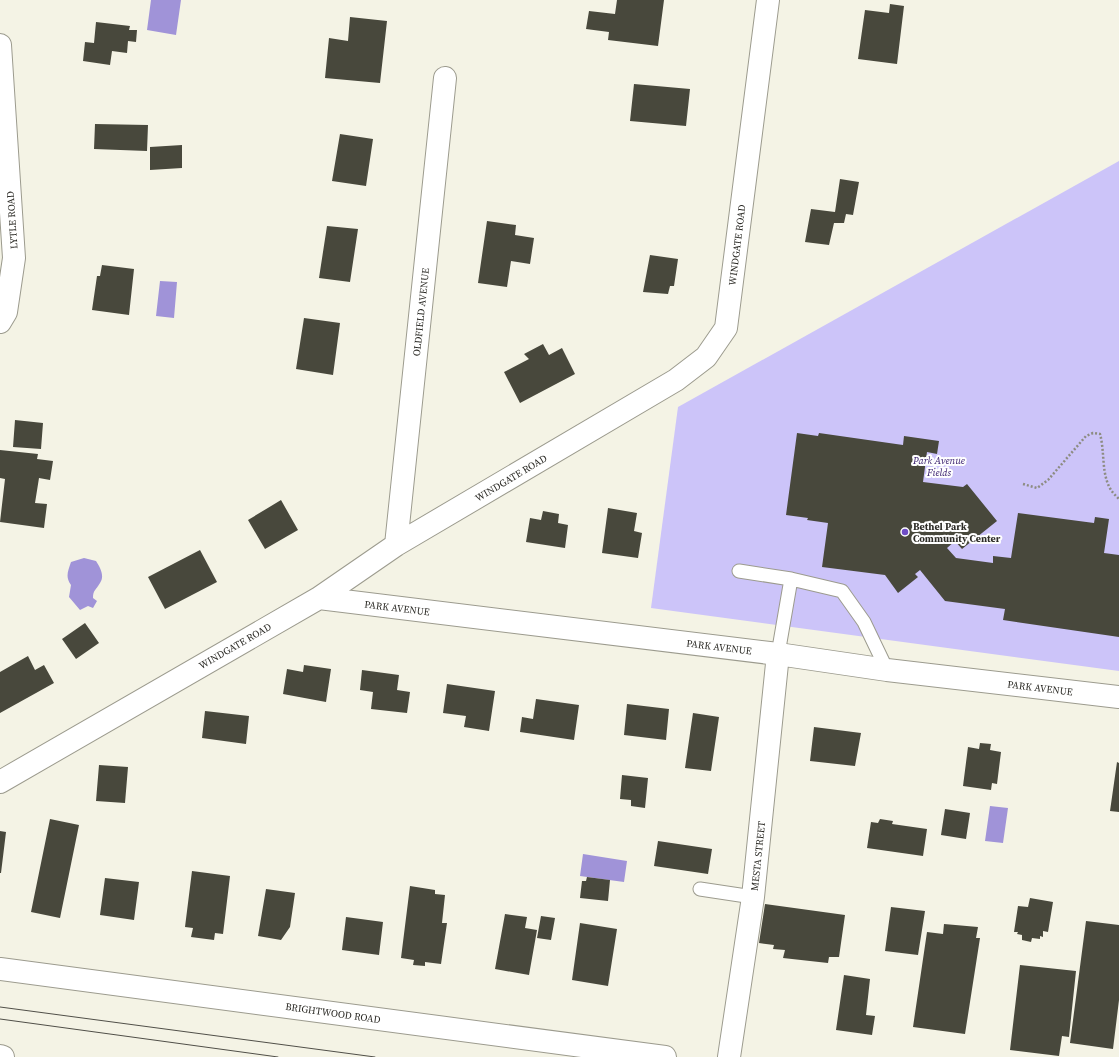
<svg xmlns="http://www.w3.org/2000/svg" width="1119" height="1057" viewBox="0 0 1119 1057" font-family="'Source Serif 4',serif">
	<rect width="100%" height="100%" fill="#f4f3e5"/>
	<path fill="#ccc4f9" d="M1119 161V671L651 608 678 407Z"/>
	<path fill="#a093d8" d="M151 0H181L176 35 147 30Z
		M160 281 177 282 174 318 156 316Z
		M84 558 96 561C100 567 105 576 100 583 96 590 93 590 93 598L97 601 93 608 88 606 80 610 69 597 71 585C65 577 68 571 71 562Z
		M990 806 1008 808 1003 843 985 841Z
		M583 854 627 861 624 882 580 876Z"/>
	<path fill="#48483c" d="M617 0H664L658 46 608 40 609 32 586 29 589 11 615 14Z
		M890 4 904 6 897 64 858 59 865 10 889 13Z
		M350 17 387 21 380 83 325 78 329 38 348 41Z
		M96 22 130 26 129 30H137L136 42 128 41 127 53 112 51 110 65 83 61 85 42 94 43Z
		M634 84 690 89 686 126 630 121Z
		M95 124 148 125 147 151 94 149Z
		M340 134 373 139 366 186 332 181Z
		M182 145V168L150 170V147Z
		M840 179 859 182 853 215 846 214 844 223H834L829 245 805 242 811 209 835 212Z
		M487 221 516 225 515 235 534 238 530 264 511 261 507 287 478 283Z
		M327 226 358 229 350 282 319 278Z
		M650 255 678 259 674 286H670L668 294 643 292Z
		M102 265 134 269 129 315 92 310 97 276H100Z
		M304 318 340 323 333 375 296 369Z
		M543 344 549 355 562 348 575 374 520 403 504 372 529 359 524 354Z
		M15 420 43 423 41 449 13 447Z
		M797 433 818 436 819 433 903 445 904 436 939 441 937 454 927 452 923 482 963 487 967 484 997 521 962 549 955 541 947 548 956 558 993 563V556L1011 558 1018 513 1094 523 1095 517 1109 519 1104 553 1119 555V637L1003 620 1005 609 945 601 920 570 915 574 918 577 898 593 885 575 822 567 828 523 807 520 808 518 786 515Z
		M0 450 38 454 37 459 53 461 50 480 39 478 35 503 47 504 44 528 0 522 5 479 0 478Z
		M281 500 298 530 265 549 248 520Z
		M608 508 637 513 634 531 642 533 638 558 602 553Z
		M543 511 559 514 558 523 568 525 565 548 526 542 530 518 541 520Z
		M200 550 217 582 165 609 148 577Z
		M85 623 99 643 76 659 62 639Z
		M28 656 35 670 44 665 54 683 0 713V672Z
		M304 665 331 669 326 702 283 694 287 669 303 672Z
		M362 670 399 675 397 690 410 692 407 713 371 709 373 692 360 690Z
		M447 684 495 691 489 731 464 727 466 716 443 713Z
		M536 699 579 705 574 740 520 732 522 717 533 719Z
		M627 704 669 709 666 740 624 735Z
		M205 711 249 716 246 744 202 738Z
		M693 713 719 717 711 771 685 768Z
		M814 727 861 733 855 766 810 761Z
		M980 743 991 744 990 750 1001 752 997 784 992 783 991 790 963 786 968 747 979 749Z
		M1117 762 1119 763V812L1110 811Z
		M99 765 128 767 125 803 96 801Z
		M622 775 648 778 645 808 631 806V800L620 799Z
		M945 809 970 813 966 839 941 835Z
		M50 819 79 825 60 918 31 912Z
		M880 819 893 821 892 824 927 829 923 856 867 848 871 822 878 823Z
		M0 831 6 832 1 873H0Z
		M658 841 712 849 708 874 654 866Z
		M192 871 230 876 223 934 215 933 214 940 191 937 193 928 185 927Z
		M587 877 610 880 608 901 580 898 582 881H586Z
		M105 878 139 882 134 920 100 915Z
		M410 886 435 890V894L445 895 442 923H447L441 964 425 962V966L413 965 414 960 401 958Z
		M266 889 295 893 290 927 281 940 258 936Z
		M1030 898 1053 902 1048 932 1043 931V937L1040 936V939L1032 938 1031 942 1022 940V935L1017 934 1018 932H1014L1018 906 1028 907Z
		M765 904 845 915 839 957H829L828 963 783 958 785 950 773 949 774 945 759 943Z
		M891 907 925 911 918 955 885 951Z
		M505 914 527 917 525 928 537 930 529 975 495 969Z
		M541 916 555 918 551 940 537 938Z
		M346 917 383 922 379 955 342 950Z
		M1086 921 1119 925V1000L1113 1049 1070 1043Z
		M580 923 617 929 608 986 572 980Z
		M944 924 978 927 976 938H980L965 1034 913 1027 927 932 943 934Z
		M1020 965 1076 971 1069 1037 1062 1036 1059 1056 1010 1050Z
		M844 975 870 979 866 1015 875 1016 872 1035 836 1030Z"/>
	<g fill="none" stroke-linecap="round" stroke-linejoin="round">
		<defs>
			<path id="lane" d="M739 571 791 579 842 591 864 622 887 670
				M778 654 791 579
				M700 889 753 897"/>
			<path id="street" d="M0 45 14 258 6 312 0 322
				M396 545 445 78
				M319 598 778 654 887 670 1119 697
				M0 782 319 598 396 545 676 380 706 357 726 328 768 0
				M729 1057 753 897 778 654"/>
			<path id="secondary" d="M0 969 665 1057
				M0 1056 3 1057"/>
		</defs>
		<use href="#lane" stroke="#9c9b8e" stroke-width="15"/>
		<use href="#street" stroke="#9c9b8e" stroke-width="24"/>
		<use href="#secondary" stroke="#9c9b8e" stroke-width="24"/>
		<path stroke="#8d8c82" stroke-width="2.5" stroke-dasharray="2 2" stroke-linecap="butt" d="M1023 484 1037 488 1048 480 1086 436 1093 433 1100 434C1105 452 1101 474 1111 490 1113 493 1116 496 1119 499"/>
		<use href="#lane" stroke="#fff" stroke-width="13"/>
		<use href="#street" stroke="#fff" stroke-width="22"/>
		<use href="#secondary" stroke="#fff" stroke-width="22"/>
		<path stroke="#504f48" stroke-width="1" d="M0 1007 375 1057
			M0 1019 278 1057"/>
	</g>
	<circle fill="#6f4dc6" stroke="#fff" stroke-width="1.5" cx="905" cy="532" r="4"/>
	<g text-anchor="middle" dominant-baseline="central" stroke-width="4" stroke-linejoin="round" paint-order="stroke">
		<g font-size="10" fill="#2d2c27" stroke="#fff">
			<text transform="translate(12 220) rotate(-94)">LYTLE ROAD</text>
			<text transform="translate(737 245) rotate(-83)">WINDGATE ROAD</text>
			<text transform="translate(421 312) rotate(-84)">OLDFIELD AVENUE</text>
			<text transform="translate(511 478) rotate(-31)">WINDGATE ROAD</text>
			<text transform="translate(397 608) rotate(7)">PARK AVENUE</text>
			<text transform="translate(235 646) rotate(-30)">WINDGATE ROAD</text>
			<text transform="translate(719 647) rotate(7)">PARK AVENUE</text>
			<text transform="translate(1040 688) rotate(7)">PARK AVENUE</text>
			<text transform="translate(758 856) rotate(-84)">MESTA STREET</text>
			<text transform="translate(333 1013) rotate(8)">BRIGHTWOOD ROAD</text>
		</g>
		<g font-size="10" font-style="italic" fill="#361c6c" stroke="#fff">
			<text x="939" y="460">Park Avenue<tspan x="939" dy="12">Fields</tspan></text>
		</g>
		<g font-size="10" font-weight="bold" fill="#2d2c27" stroke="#fff" text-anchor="start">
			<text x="913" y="526">Bethel Park<tspan x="913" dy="12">Community Center</tspan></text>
		</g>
	</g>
</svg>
